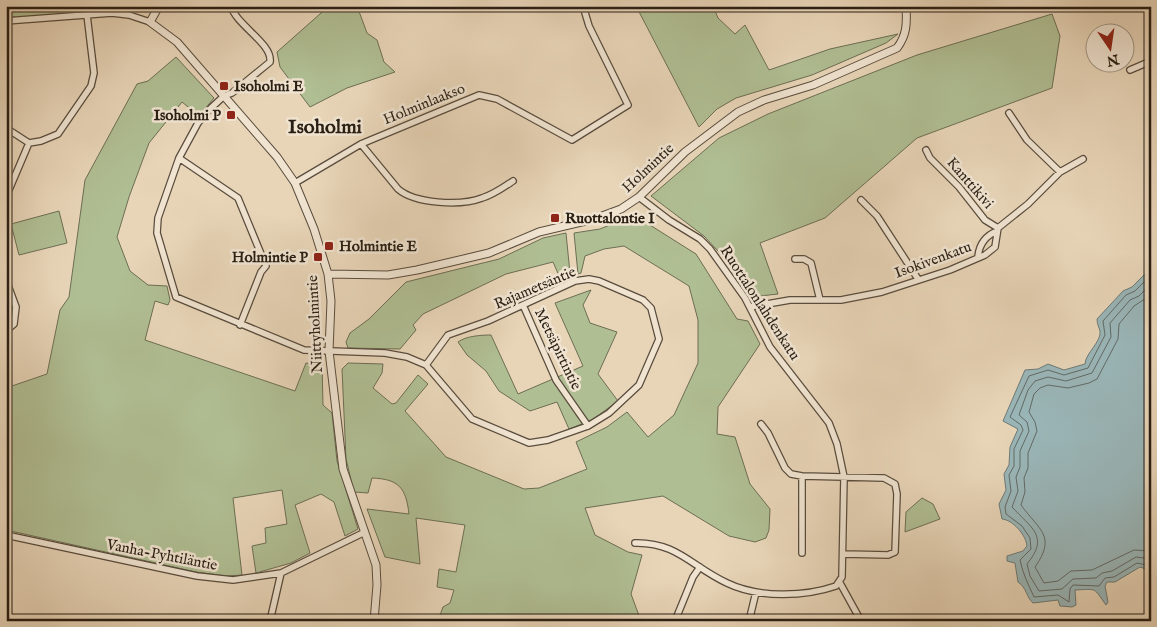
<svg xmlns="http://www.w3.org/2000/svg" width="1157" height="627" viewBox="0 0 1157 627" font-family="'IM FELL English',serif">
	<rect width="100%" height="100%" fill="#e8d5b8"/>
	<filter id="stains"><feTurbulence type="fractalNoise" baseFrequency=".004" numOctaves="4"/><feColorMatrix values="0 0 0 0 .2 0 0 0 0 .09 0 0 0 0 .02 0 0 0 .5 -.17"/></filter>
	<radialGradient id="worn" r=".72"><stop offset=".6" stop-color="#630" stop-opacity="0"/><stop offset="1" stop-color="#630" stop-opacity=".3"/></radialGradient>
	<path fill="#b0be93" stroke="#6c6e54" d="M6 6H26L27 10 85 6V12L23 18 6 16Z
		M329 6H357L367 33 377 40 384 62 395 72 347 88 310 107 280 67 277 52Z
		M636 6H713L718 18 735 34 745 25 769 70 830 49 898 34 886 43 812 75 736 98 717 109 699 127Z
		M1052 14 1060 36 1052 88 917 138 825 218 760 243 778 294 760 296 704 236 651 196 719 138 768 114 917 55Z
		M176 57 214 98 199 116 182 102 149 143 129 197 117 237 130 271 148 285 167 286 170 300 168 305 155 301 145 340 295 391 306 363 322 365 323 405 332 413 337 461 358 529 345 536 334 502 321 494 295 505 310 553 291 563 256 573 252 546 266 543 265 528 287 524 282 490 233 498 242 575 226 576 196 572 6 530V388L47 374 60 310 69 297 85 180 137 84 148 81Z
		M59 211 67 243 19 255 11 224Z
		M634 215 696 254 737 319 748 321 760 344 718 407 717 434 735 437 750 484 770 509 769 530 766 538 755 542 729 536 663 496 585 508 595 535 628 552 642 555 631 594 641 621H438L443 607 450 603 454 590 437 587 439 569 456 572 465 525 416 518 420 564 385 557 367 509 409 514C406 488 399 479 372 478L368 493 354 492 346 459 342 369 348 363 383 364 382 373 373 388 392 404 396 403 418 375 428 384 405 411 446 457 524 489 539 488 587 469 576 442 607 427 627 412 648 437 674 415 698 363V320L689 286 624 246 604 249 585 256 581 273 578 274 574 233 600 229Z
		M566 233 571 283 564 287 553 262 506 274 423 314 413 325 416 330 400 349 348 348 346 342 350 333 369 319 406 282 499 259 543 238Z
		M591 290 583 305 590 323 617 332 598 374 618 401 592 420 569 429 557 402 530 411 499 391 486 371 467 355 458 342C466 336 481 335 491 335L518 394 583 366 555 303Z
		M922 498 933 504 940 519 905 532 906 512Z"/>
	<path fill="#9ab6b8" stroke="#6d7a76" d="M1151 268V571L1140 567 1115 582H1107L1105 586 1108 602 1106 605C1093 587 1098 589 1075 590L1076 605 1072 607 1060 606 1058 600 1033 603C1026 597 1027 588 1018 582L1015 563 1007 561V556L1023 551 1027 546C1026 535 1013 520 1002 519L999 504 1006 490 1004 474 1009 465 1010 447 1018 429 1003 421 1025 370 1038 369 1048 364 1064 370 1085 364C1085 354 1102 341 1100 331 1099 327 1097 324 1097 319L1123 291 1132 287Z"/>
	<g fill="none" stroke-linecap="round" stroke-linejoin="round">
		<path stroke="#626a66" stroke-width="1" d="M1151 275 1135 291 1126 295 1103 321 1105 335 1088 368 1064 375 1048 370 1029 376 1010 417 1021 425 1023 430 1014 449V466L1009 475 1011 491 1005 507 1006 514 1022 526 1030 538 1031 549 1020 560C1023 574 1028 584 1034 597L1058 595 1069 602 1070 589 1073 585 1099 586 1105 578 1114 577 1137 563 1151 566
			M1151 284 1139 296 1130 300 1110 323 1111 337 1092 373 1066 381 1048 377 1035 381 1028 390 1019 415 1027 422 1029 431 1020 451V467L1016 477 1018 491 1012 507C1031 528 1050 536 1027 564L1030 576 1039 591 1062 589 1073 579 1096 578 1102 573 1112 571 1136 557 1151 559
			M1151 295 1134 306 1119 324 1118 339 1097 379 1089 383 1068 388 1048 385 1040 388 1034 394 1029 412 1035 422 1037 431 1028 453V468L1024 478 1025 492 1021 505C1039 530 1057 536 1035 567L1044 583 1058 581 1071 571 1092 570 1134 550 1151 551"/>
		<defs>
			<path id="minor" d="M231 6C236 25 273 44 270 62L232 93 224 96 211 108 198 123 179 158 158 218 157 233 176 297 304 350 385 353 407 357 426 365 472 419 529 443 548 440 588 426 609 413 639 385 659 339 651 308 643 300 599 281 589 279 575 281 488 321 448 335 426 365
				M6 21 112 13 129 15 150 22
				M1130 70 1151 61
				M1009 113 1027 140 1060 172
				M6 128 29 143
				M29 143 41 141 58 134 91 86 94 73 87 15
				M361 144 398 189C415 204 461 206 482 198 493 195 504 187 513 181
				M926 150 930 158 959 187 985 220 998 228
				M179 158 238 198 266 266 261 272 240 325
				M295 183 361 144 479 95 497 99 572 140 628 105 589 26 583 6
				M6 197 29 143
				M861 200 877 216 918 279
				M978 257C979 245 985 236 997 231
				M795 259H804L811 263 820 300
				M6 280 16 307 14 324 6 331
				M523 305 556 380 588 426
				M750 307 790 300H841L882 292 950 270 985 255 995 247 998 228 1028 204 1060 172 1083 159
				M761 424 768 433 785 468 791 474 802 476 884 478 895 484 897 494 895 552 888 555 844 554
				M6 535 197 576 233 580 281 573 365 532
				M635 543C677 542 692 567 727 583 758 598 804 597 836 586L842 577 844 477 837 444 829 423 770 347 745 298 710 249 700 239 669 220 639 197
				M802 553V476
				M840 583 861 621
				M270 621 281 573
				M675 621 693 577 700 567
				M749 621 756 592"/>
			<path id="tertiary" d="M159 6 150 22 177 42 277 157 295 183 314 229 328 274 331 301 329 351 343 469 376 565 377 585 374 621
				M328 274 388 275 417 270 489 253 539 232 594 219 621 209 639 197 685 152 738 112 764 100 813 85 897 48C907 35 907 23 906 6"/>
		</defs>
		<use href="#minor" stroke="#594c3d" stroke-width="8"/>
		<use href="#tertiary" stroke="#594c3d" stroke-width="9"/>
		<use href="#minor" stroke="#f0e4d1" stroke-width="5.5"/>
		<use href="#tertiary" stroke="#f0e4d1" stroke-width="7"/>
	</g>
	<g fill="#8f2418" stroke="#f0e4d1" stroke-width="2">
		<rect x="219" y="81" width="10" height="10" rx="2.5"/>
		<rect x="226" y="110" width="10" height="10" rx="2.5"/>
		<rect x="550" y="213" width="10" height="10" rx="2.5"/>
		<rect x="324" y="241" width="10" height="10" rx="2.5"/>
		<rect x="313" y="252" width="10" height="10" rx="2.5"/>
	</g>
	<g text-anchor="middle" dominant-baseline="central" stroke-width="5" stroke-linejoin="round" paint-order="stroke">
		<g font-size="15" font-weight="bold" fill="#291f14" stroke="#f0e4d1" text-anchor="start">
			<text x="234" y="86">Isoholmi E</text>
			<text x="221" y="115" text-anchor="end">Isoholmi P</text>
			<text x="565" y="218">Ruottalontie I</text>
			<text x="339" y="246">Holmintie E</text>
			<text x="308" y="257" text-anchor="end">Holmintie P</text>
		</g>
		<g font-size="15" fill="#291f14" stroke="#f0e4d1">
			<text transform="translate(424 104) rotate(-22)">Holminlaakso</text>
			<text transform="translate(648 168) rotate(-43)">Holmintie</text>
			<text transform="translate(970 183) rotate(49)">Kanttikivi</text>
			<text transform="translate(933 260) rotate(-20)">Isokivenkatu</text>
			<text transform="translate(535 288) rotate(-23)">Rajametsäntie</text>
			<text transform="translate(760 303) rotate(57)">Ruottalonlahdenkatu</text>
			<text transform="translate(315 324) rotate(-93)">Niittyholmintie</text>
			<text transform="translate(558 349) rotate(64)">Metsäpirtintie</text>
			<text transform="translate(162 555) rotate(11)">Vanha-Pyhtiläntie</text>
		</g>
		<g font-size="20" font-weight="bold" fill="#291f14" stroke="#f0e4d1">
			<text x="325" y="127">Isoholmi</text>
		</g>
	</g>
	<rect width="1157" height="627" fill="none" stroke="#e8d5b8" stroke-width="25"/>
	<rect x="8" y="8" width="1142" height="612" fill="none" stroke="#291f14" stroke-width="2.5"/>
	<rect x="12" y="12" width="1132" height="602" fill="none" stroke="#291f14"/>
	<g transform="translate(1110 48) rotate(167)"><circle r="24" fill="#f0e4d1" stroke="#a09585"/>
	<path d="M0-4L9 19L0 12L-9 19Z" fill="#8f2418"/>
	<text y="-8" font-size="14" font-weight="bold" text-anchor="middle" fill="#291f14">N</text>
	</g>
	<rect width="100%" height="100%" filter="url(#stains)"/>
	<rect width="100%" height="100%" fill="url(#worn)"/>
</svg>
